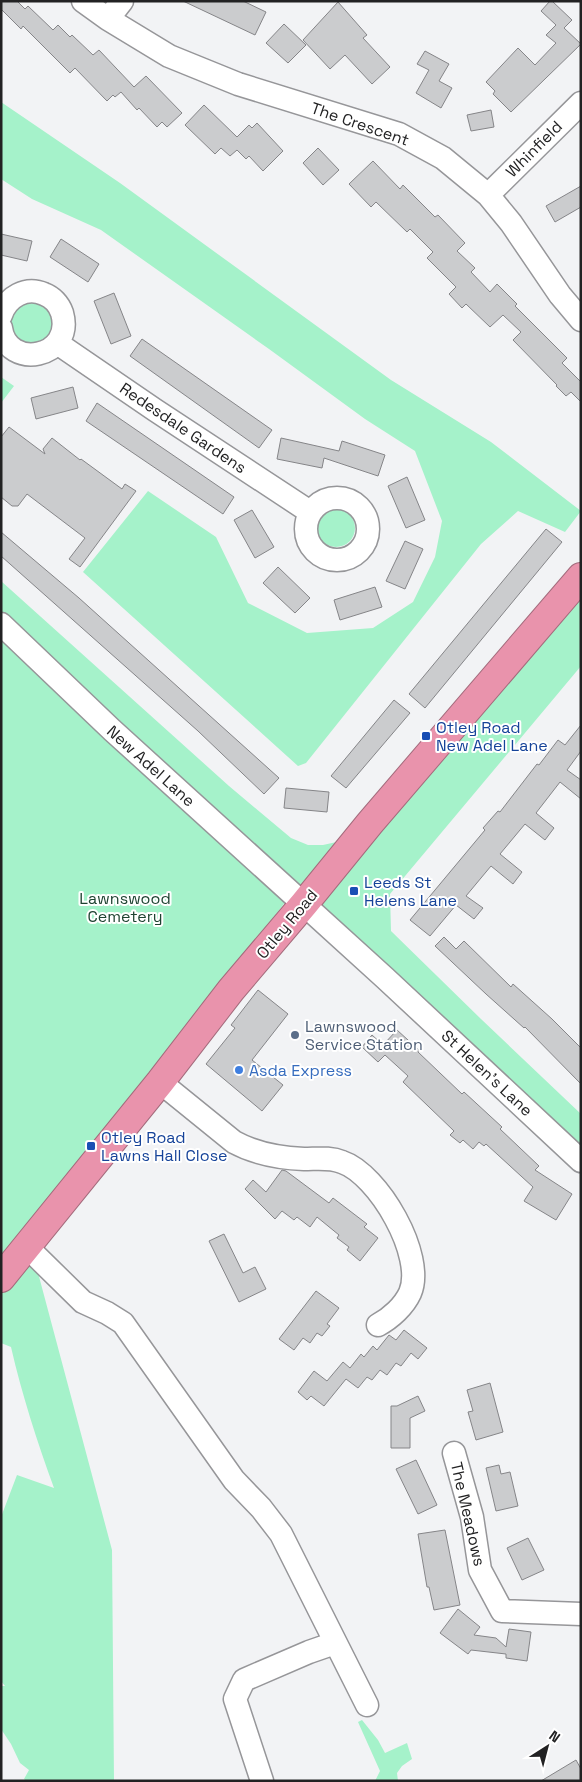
<svg xmlns="http://www.w3.org/2000/svg" width="582" height="1782" viewBox="0 0 582 1782" font-family="'Space Grotesk',sans-serif">
	<rect width="100%" height="100%" fill="#f2f3f5"/>
	<path fill="#a5f2ca" d="M1 102 120 183 391 380 491 442 581 511 565 532 518 511 481 544 306 763 298 766 83 572 148 491 216 537 248 603 307 633 373 628 413 602 435 557 442 521 415 451 365 419 269 349 101 230 32 199 1 179Z
		M31 302C51 305 53 315 52 333L42 344 20 343 10 325C11 313 19 305 31 302Z
		M1 377 14 386 1 403Z
		M317 528a19 19 0 1 1 38 0a19 19 0 1 1-38 0Z
		M581 577V666L390 894 391 931 481 1019 581 1114V1161L292 893 220 989 153 1068 1 1257V581L229 786 291 838 308 845H323L359 837Z
		M33 1254 112 1550 114 1781H26L24 1779 29 1770 20 1763 11 1744 1 1729V1686H5L1 1681V1517L17 1475 54 1488C37 1441 22 1395 11 1347L1 1343V1292Z
		M362 1720 378 1740 385 1753 407 1743 412 1759 402 1766 397 1773 398 1781H375L380 1771 358 1722Z"/>
	<path fill="#cbccce" stroke="#858588" d="M1 1H17L25 9 28 6 53 30 58 25 70 37 72 35 93 55 99 50 134 87 146 76 182 113 167 127 162 122 157 127 139 108 137 110 121 92 115 97 113 95 107 101 75 68 70 73 23 26 21 29 1 9Z
		M183 1H243L266 12 255 35Z
		M550 1H552L572 20 564 28 581 44 511 112 493 94 495 91 486 82 518 48 535 65 556 43 546 35 556 25 541 11Z
		M338 2 367 35 363 38 390 67 372 84 345 55 330 69 303 40Z
		M284 24 306 45 288 63 266 43Z
		M425 51 449 64 439 81 452 88 441 108 416 93 429 70 417 64Z
		M204 105 237 137 249 125 252 128 257 123 283 151 263 171 249 156 246 159 237 150 230 156 221 148 215 154 185 125Z
		M491 110 494 127 471 131 467 115Z
		M318 148 339 170 323 185 303 163Z
		M373 161 400 189 403 185 435 217 438 215 465 243 457 251 475 268 471 272 490 292 497 284 517 304 515 306 567 358 562 363 581 382V402L571 392 566 396 556 386 557 385 513 340 521 332 503 315 490 327 466 304 462 308 449 294 456 287 427 258 433 252 410 229 407 232 376 202 371 207 349 184Z
		M581 186V207L555 222 546 206Z
		M1 234 32 241 27 261 1 255Z
		M61 239 99 264 88 282 50 257Z
		M114 293 131 336 111 344 94 301Z
		M142 339 272 430 259 448 130 356Z
		M73 387 78 408 36 419 31 398Z
		M97 403 234 497 223 514 86 421Z
		M9 427 45 454 43 449 52 438 80 460 81 459 122 489 125 484 136 491 80 567 69 559 85 538 27 494 18 506H12L1 497V437Z
		M281 438 339 451 342 441 385 455 378 476 324 458 322 468 277 459Z
		M407 477 425 520 406 528 388 486Z
		M252 510 274 547 255 558 234 520Z
		M546 529 562 542 425 708 409 694Z
		M1 532 79 598 279 778 264 794 198 731 1 556Z
		M405 541 423 549 405 589 386 581Z
		M278 567 310 598 295 613 263 583Z
		M375 587 382 607 340 620 334 600Z
		M394 700 410 713 346 788 331 776Z
		M581 725V751L567 770 581 780V799L560 782 536 813 554 828 545 840 525 824 500 854 522 872 513 884 491 866 466 896 483 908 474 919 456 905 430 936 410 920 485 830 483 828 498 811 500 812 537 764 539 765 558 740 565 745Z
		M286 788 329 792 327 812 284 808Z
		M444 937 456 949 464 941 511 987 513 984 552 1019 581 1048V1084L525 1027 524 1028 486 994 435 946Z
		M258 990 288 1014 252 1060 283 1085 262 1111 206 1064 235 1028 231 1025Z
		M397 1030 419 1050 418 1052 462 1094 464 1092 502 1127 500 1129 539 1166 535 1170 572 1194 556 1220 524 1201 533 1187 486 1144 484 1146 479 1142 473 1149 463 1140 460 1143 450 1135 454 1131 403 1082 408 1076 385 1055 378 1062 362 1047 372 1035 383 1045Z
		M282 1170 286 1171 329 1203 333 1198 367 1224 364 1227 378 1238 360 1261 347 1250 349 1247 337 1238 339 1235 317 1217 310 1227 297 1217 294 1220 282 1211 275 1219 245 1189 253 1180 266 1192Z
		M224 1234 243 1273 255 1267 266 1289 239 1302 209 1241Z
		M316 1291 339 1308 327 1324 330 1326 322 1336 317 1333 310 1343 303 1338 294 1350 279 1339Z
		M404 1330 427 1348 418 1359 411 1353 401 1366 396 1363 387 1375 380 1370 372 1380 367 1377 358 1388 346 1379 324 1406 311 1396 307 1400 298 1392 314 1371 327 1381 343 1362 350 1368 361 1354 364 1357 373 1346 377 1350 389 1335 396 1340Z
		M490 1383 503 1432 476 1440 468 1412 473 1411 467 1390Z
		M418 1396 425 1411 410 1418V1448H391V1406H397Z
		M416 1460 437 1505 418 1514 396 1469Z
		M499 1465 501 1474 510 1472 518 1506 496 1511 486 1468Z
		M445 1530 460 1605 434 1610 429 1587H427L418 1534Z
		M528 1538 544 1570 522 1580 507 1548Z
		M458 1609 480 1627 474 1635 496 1638 506 1647 509 1629 531 1632 527 1661 506 1658V1654L471 1650 468 1654 440 1633Z
		M576 1760 581 1769V1781H541Z"/>
	<g fill="none" stroke-linecap="round" stroke-linejoin="round">
		<defs>
			<path id="minor" d="M83 1 108 19 169 56 238 84 399 134 443 158 488 195 511 223 560 295 581 320
				M108 19 122 1
				M488 195 581 103
				M1 315C7 297 26 286 44 294 52 297 59 304 62 313 75 358 7 371 1 328
				M57 343 155 410 310 512
				M306 529a31 31 0 1 1 62 0a31 31 0 1 1-62 0Z
				M1 624 112 730 385 978 581 1161
				M160 1082 234 1142C256 1154 280 1158 304 1159 317 1159 330 1157 342 1162 378 1174 426 1256 410 1293 404 1306 391 1318 378 1325
				M27 1247 83 1302 107 1313 123 1323 234 1480 261 1508 281 1534 367 1705
				M454 1453 472 1517 480 1570 502 1611 581 1614
				M262 1781 235 1699 244 1680 309 1652 335 1643"/>
			<path id="highway" d="M1 1278 160 1082 231 990 304 904 370 823 581 577"/>
		</defs>
		<use href="#minor" stroke="#969699" stroke-width="25"/>
		<use href="#highway" stroke="#a36b7c" stroke-width="30"/>
		<use href="#minor" stroke="#fff" stroke-width="22"/>
		<use href="#highway" stroke="#e993ac" stroke-width="28"/>
	</g>
	<g fill="#1a4fb4" stroke="#fff" stroke-width="2">
		<rect x="421" y="731" width="10" height="10" rx="2.5"/>
		<rect x="349" y="886" width="10" height="10" rx="2.5"/>
		<rect x="86" y="1141" width="10" height="10" rx="2.5"/>
	</g>
	<circle fill="#5c6f8a" stroke="#fff" stroke-width="2" cx="295" cy="1035" r="5"/>
	<circle fill="#3f7fe0" stroke="#fff" stroke-width="2" cx="239" cy="1070" r="5"/>
	<g text-anchor="middle" dominant-baseline="central" stroke-width="4" stroke-linejoin="round" paint-order="stroke">
		<g font-size="16" fill="#222223" stroke="#fff">
			<text transform="translate(360 124) rotate(19)">The Crescent</text>
			<text transform="translate(534 149) rotate(-45)">Whinfield</text>
			<text transform="translate(183 428) rotate(34)">Redesdale Gardens</text>
			<text transform="translate(151 766) rotate(42)">New Adel Lane</text>
			<text transform="translate(287 924) rotate(-50)">Otley Road</text>
			<text transform="translate(487 1073) rotate(43)">St Helen's Lane</text>
			<text transform="translate(468 1514) rotate(77)">The Meadows</text>
		</g>
		<g font-size="16" fill="#164399" stroke="#fff" text-anchor="start">
			<text x="436" y="727">Otley Road<tspan x="436" dy="18">New Adel Lane</tspan></text>
			<text x="364" y="882">Leeds St<tspan x="364" dy="18">Helens Lane</tspan></text>
			<text x="101" y="1137">Otley Road<tspan x="101" dy="18">Lawns Hall Close</tspan></text>
		</g>
		<g font-size="16" fill="#1e4331" stroke="#fff">
			<text x="125" y="898">Lawnswood<tspan x="125" dy="18">Cemetery</tspan></text>
		</g>
		<g font-size="16" fill="#4e5e75" stroke="#fff" text-anchor="start">
			<text x="305" y="1026">Lawnswood<tspan x="305" dy="18">Service Station</tspan></text>
		</g>
		<g font-size="16" fill="#366cbe" stroke="#fff" text-anchor="start">
			<text x="249" y="1070">Asda Express</text>
		</g>
	</g>
	<rect width="582" height="1782" fill="none" stroke="#222223" stroke-width="5"/>
	<g transform="translate(547 1747) rotate(36)" stroke="#ffffff" stroke-width="4" paint-order="stroke">
	<path d="M0-4L9 19L0 12L-9 19Z" fill="#222223"/>
	<text y="-8" font-size="14" font-weight="bold" text-anchor="middle" fill="#222223">N</text>
	</g>
</svg>
